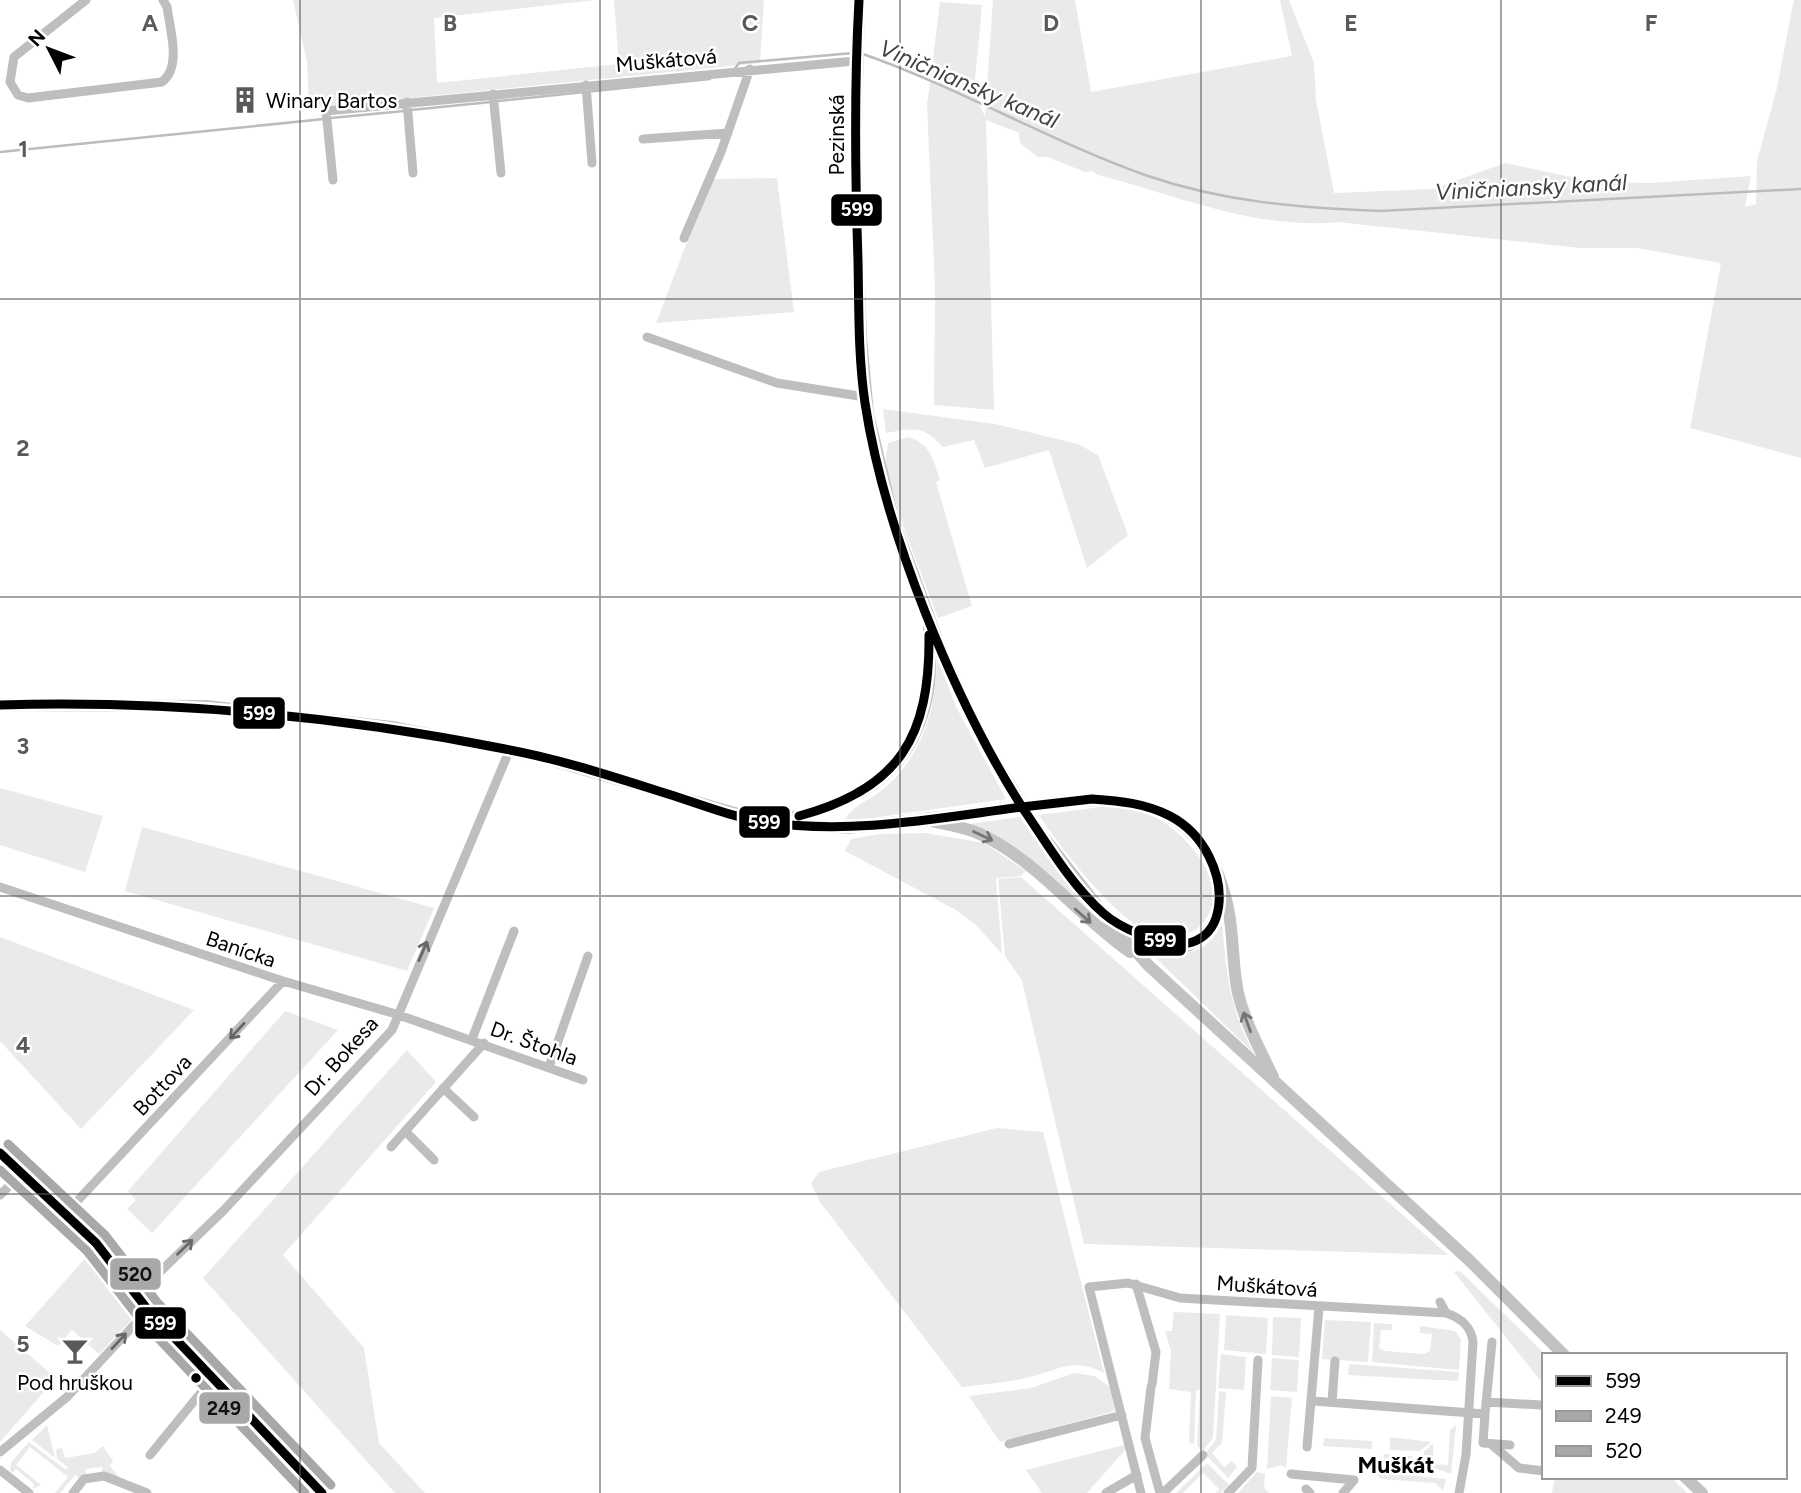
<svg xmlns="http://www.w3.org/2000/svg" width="1801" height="1493" viewBox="0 0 1801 1493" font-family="Figtree,sans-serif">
	<rect width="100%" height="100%" fill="#fff"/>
	<path fill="#eaeaea" d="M293 0H595L434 18 437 83 619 64 614 0H764L760 63 309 108 307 62Z
		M993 0H1075L1091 92 1292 56 1280 0H1289L1314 63 1316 100 1334 193 1433 189 1505 163 1580 179 1609 182 1651 183 1751 176 1745 207 1756 204 1757 161 1777 88 1792 9 1794 0H1801V458L1690 428 1721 263 1637 248H1580L1338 222C1254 230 1177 195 1098 175L1092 171 1085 172 1048 157H1038L1020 143 1019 133 986 120 994 410 934 405 935 287 927 105 940 2 982 5 974 91 985 117Z
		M777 178 794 312 656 323 711 179Z
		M883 409 995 424 1078 444 1098 455 1128 535 1087 568 1049 450 985 468 974 440 943 447C923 425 913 428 886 433Z
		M908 437C931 444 933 459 940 480L936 482 972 606 938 618 902 523 885 464 888 443Z
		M936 653 956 707 1006 799 844 822C851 806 868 801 881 791 922 759 939 704 936 653Z
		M0 788 103 816 85 872 0 845Z
		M1109 806C1129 809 1148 811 1165 823 1194 843 1233 891 1201 925 1193 934 1175 939 1162 937 1125 933 1059 846 1039 815Z
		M1020 817 1068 885 1105 929C1062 890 1024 845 969 824Z
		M142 827 434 908 407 971 125 891Z
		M925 833 984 843 1026 871 1021 876 996 878 1002 954 976 925 956 910 845 851 851 839 880 834Z
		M1021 877 1448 1255 1084 1244 1022 981 1005 956 998 879Z
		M1222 923C1226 970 1230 1014 1255 1054L1135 938C1167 959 1203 963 1222 923Z
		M0 937 194 1010 81 1129 0 1041Z
		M285 1011 338 1030 152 1233 127 1209 136 1200 128 1191Z
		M407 1050 436 1082 283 1255 364 1348 379 1443 425 1493H395L203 1278Z
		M997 1128 1043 1132 1104 1373C1073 1356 1057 1371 1026 1378 1005 1383 983 1384 962 1387L820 1202 811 1184 819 1172Z
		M88 1255 138 1313 99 1354 72 1330 58 1346 25 1326Z
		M1460 1271 1546 1355 1544 1385 1454 1272Z
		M1174 1312 1220 1314 1213 1438 1202 1452 1197 1445 1200 1390H1196L1194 1444 1189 1443 1191 1392 1169 1389 1171 1351 1165 1331H1172Z
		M1226 1315 1268 1318 1266 1354 1224 1350Z
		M1273 1317 1301 1318 1299 1357 1272 1355Z
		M1325 1320 1371 1322 1368 1362 1322 1359Z
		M1374 1323 1392 1324V1330H1381L1379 1348 1385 1351 1424 1354 1430 1351 1432 1334 1420 1333V1326L1455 1331 1461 1339 1459 1370 1372 1362Z
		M0 1330 56 1378 0 1442Z
		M1221 1354 1246 1357 1244 1390 1218 1388Z
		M1272 1358 1299 1360 1297 1392 1270 1390Z
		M1349 1364 1459 1372 1458 1381 1348 1375Z
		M1074 1373 1095 1376 1110 1387 1115 1411 1000 1442 969 1396 1031 1388Z
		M1219 1391 1226 1392 1222 1443 1212 1453 1224 1467 1232 1461 1237 1467 1228 1478 1205 1454 1216 1440Z
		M1271 1396 1292 1398 1286 1468 1281 1465 1267 1469Z
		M47 1425 55 1458 32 1440Z
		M1456 1425V1426L1451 1474 1432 1467 1424 1459V1452L1433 1443V1464L1448 1465 1450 1430Z
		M1390 1437 1431 1442 1420 1451 1390 1450Z
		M1324 1438 1372 1441V1449L1323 1446Z
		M29 1442 66 1470 68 1467 57 1459 56 1449 62 1448 65 1458 95 1453 103 1446 113 1461 110 1466 120 1479 102 1473V1467L85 1469 87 1475 80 1479 75 1475 60 1493H55L68 1477 30 1447 16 1465 41 1485 33 1489 34 1484 16 1469 12 1473 10 1470 11 1462Z
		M1124 1445 1126 1449 1087 1493H1042L1026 1470Z
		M1384 1454 1412 1456 1411 1474 1382 1472Z
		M1207 1463 1229 1485 1221 1493H1216L1219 1489 1203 1473 1183 1493H1176Z
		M1257 1472 1265 1474 1264 1487 1269 1493H1238Z
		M1374 1472 1446 1479 1443 1491 1436 1483 1381 1479Z
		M1555 1477H1671L1687 1493H1552Z"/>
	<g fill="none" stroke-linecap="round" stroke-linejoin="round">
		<path stroke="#bcbcbc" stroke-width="2.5" d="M863 54C960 88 1051 142 1148 176 1224 202 1300 208 1380 211L1801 189
			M734 70 739 63 853 53
			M498 101 710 79
			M411 110 491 102
			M331 118 404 111
			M0 152 324 119"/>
		<path stroke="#bebebe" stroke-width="9" d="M86 0 14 57 10 82 18 95 28 98 162 82C182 67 170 30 167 7L163 0
			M586 85 592 163
			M493 94 501 173
			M407 102 413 173
			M643 139 728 133
			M333 180 326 111 855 61
			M684 238 721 152 750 69
			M647 337 777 383 865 397
			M0 887 283 981 396 1014 583 1080
			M472 1039 514 931
			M549 1067 588 956
			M443 1088 474 1117
			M405 1131 434 1160
			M391 1147 484 1043
			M0 1153 96 1243 148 1310 322 1493
			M0 1195 21 1174
			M66 1213 283 981
			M1136 1284 1156 1352 1152 1385
			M136 1295 224 1210 392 1030 510 749
			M1440 1302 1446 1313C1461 1318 1471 1326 1473 1342L1466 1455 1459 1493
			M1151 1387 1145 1438 1160 1493
			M1313 1401 1485 1414 1483 1443 1510 1445
			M1332 1402 1335 1361
			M1486 1402 1541 1405
			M1485 1414 1492 1342
			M1009 1444 1122 1415
			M1491 1444 1519 1468 1544 1471
			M1307 1447 1319 1307
			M0 1452 67 1397 148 1310
			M150 1455 208 1384
			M0 1470 29 1493
			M1291 1474 1354 1480
			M1306 1489 1310 1493
			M73 1493 84 1479 104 1476 147 1493
			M1106 1493 1137 1475
			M1141 1493 1089 1287 1128 1283 1180 1298 1446 1313
			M1163 1493 1203 1455
			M1228 1493 1252 1468 1258 1360
			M1343 1493 1354 1480"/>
		<path stroke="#c2c2c2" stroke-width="12" d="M859 0 855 168 861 337 868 414 894 522 940 647 979 734 1034 825 1102 912 1148 965 1469 1260 1564 1355
			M0 705 206 706 392 727 537 756 769 823 848 828 982 812
			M1050 803C1139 792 1207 808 1228 908 1234 936 1232 965 1238 993 1245 1023 1260 1049 1273 1077
			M778 821C853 803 909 781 927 697 932 674 929 650 929 627
			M932 821C948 825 965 827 980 834 1037 860 1078 916 1130 952
			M1114 920C1128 928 1142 940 1158 945 1194 957 1218 929 1221 895
			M1685 1477 1702 1493"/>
		<path stroke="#c2c2c2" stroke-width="12" d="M982 812 1050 803"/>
		<defs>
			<path id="bus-1" d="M859 0C854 87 855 173 858 260 859 308 858 356 865 403 884 529 954 700 1022 807
				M0 705C170 700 338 716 505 749 560 759 614 777 668 794 700 804 731 817 765 822 851 835 937 818 1022 807
				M1092 799C1120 801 1145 803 1170 816 1241 853 1239 981 1139 934 1127 929 1113 922 1103 913 1071 885 1046 842 1022 807Z
				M799 816C900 789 930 736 929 635
				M0 1153 96 1243 148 1310 322 1493"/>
			<path id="bus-2" d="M0 1170 87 1251 139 1318 305 1493"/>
			<path id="bus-3" d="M8 1144 105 1235 157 1302 331 1485"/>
		</defs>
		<use href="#bus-1" stroke="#fff" stroke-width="14"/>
		<use href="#bus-2" stroke="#fff" stroke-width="14"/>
		<use href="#bus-3" stroke="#fff" stroke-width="14"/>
		<use href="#bus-1" stroke="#000" stroke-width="9"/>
		<use href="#bus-2" stroke="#a7a8a8" stroke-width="9"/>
		<use href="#bus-3" stroke="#a7a8a8" stroke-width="9"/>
	</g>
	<defs><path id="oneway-shaft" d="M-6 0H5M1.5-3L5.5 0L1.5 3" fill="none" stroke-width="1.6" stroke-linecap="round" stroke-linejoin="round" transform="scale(1.75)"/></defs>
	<g stroke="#747474">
		<use href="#oneway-shaft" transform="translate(983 836) rotate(25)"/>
		<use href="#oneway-shaft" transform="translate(1083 916) rotate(42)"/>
		<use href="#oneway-shaft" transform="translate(1247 1022) rotate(-110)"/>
	</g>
	<g stroke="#686868">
		<use href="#oneway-shaft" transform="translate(423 951) rotate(-67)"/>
		<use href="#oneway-shaft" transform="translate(237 1031) rotate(133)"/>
		<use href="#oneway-shaft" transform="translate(185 1247) rotate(-44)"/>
		<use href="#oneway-shaft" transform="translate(119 1341) rotate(-47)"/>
	</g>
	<path fill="none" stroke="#595959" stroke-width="2" stroke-opacity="0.55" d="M300 0V1493M600 0V1493M900 0V1493M1201 0V1493M1501 0V1493M0 299H1801M0 597H1801M0 896H1801M0 1194H1801"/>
	<defs>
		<symbol id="building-bare" viewBox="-9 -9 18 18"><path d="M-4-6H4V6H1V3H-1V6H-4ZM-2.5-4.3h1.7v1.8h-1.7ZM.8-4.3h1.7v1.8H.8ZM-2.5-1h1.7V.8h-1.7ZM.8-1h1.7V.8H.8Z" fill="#595959" stroke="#fff" stroke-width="2.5" paint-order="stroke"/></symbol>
		<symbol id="bar-bare" viewBox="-9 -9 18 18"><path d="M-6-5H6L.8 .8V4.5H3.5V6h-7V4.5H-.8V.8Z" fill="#595959" stroke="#fff" stroke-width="2.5" paint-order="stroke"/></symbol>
	</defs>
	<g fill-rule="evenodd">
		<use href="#building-bare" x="226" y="81" width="38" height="38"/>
		<use href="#bar-bare" x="56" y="1332" width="38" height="38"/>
	</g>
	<circle fill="#000" stroke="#fff" stroke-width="2.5" cx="196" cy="1378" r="6"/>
	<g text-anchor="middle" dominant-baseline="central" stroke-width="5" stroke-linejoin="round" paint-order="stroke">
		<g font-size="21" fill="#000" stroke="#fff">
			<text transform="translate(666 60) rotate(-5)">Muškátová</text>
			<text transform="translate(836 135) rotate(-90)">Pezinská</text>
			<text transform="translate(241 949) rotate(19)">Banícka</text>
			<text transform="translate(534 1043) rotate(20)">Dr. Štohla</text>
			<text transform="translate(341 1056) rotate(-48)">Dr. Bokesa</text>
			<text transform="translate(162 1085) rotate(-47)">Bottova</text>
			<text transform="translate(1267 1286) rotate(4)">Muškátová</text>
		</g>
		<g font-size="21" fill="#000" stroke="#fff" text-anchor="start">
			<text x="266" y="100">Winary Bartos</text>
			<text x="75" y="1382" text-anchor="middle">Pod hruškou</text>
		</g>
		<g font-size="23" font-style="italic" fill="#414141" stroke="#fff">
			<text transform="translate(969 84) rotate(23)">Viničniansky kanál</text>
			<text transform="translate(1531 187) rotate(-3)">Viničniansky kanál</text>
		</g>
		<g font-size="23" font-weight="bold" fill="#000" stroke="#fff">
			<text x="1396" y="1465">Muškát</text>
		</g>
	</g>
	<g font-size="23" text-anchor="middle" font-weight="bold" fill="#595959" stroke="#fff" stroke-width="5" stroke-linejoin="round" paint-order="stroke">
		<text x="150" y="31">A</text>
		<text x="450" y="31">B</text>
		<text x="750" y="31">C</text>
		<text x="1051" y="31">D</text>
		<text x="1351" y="31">E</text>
		<text x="1651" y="31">F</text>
		<text x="23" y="157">1</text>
		<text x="23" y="456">2</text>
		<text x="23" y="754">3</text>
		<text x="23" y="1053">4</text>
		<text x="23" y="1352">5</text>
	</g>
	<g stroke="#fff" stroke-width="2.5">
		<rect x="830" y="193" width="53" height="34" rx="7" fill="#000"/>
		<rect x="232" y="696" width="54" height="34" rx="7" fill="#000"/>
		<rect x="738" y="805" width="53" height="34" rx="7" fill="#000"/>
		<rect x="1133" y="924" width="54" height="33" rx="7" fill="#000"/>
		<rect x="109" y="1257" width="53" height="34" rx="7" fill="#a7a8a8"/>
		<rect x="134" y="1306" width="53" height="34" rx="7" fill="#000"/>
		<rect x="198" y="1391" width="53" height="34" rx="7" fill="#a7a8a8"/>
	</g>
	<g font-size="19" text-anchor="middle" font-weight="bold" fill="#fff">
		<text x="857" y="216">599</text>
		<text x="259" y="720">599</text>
		<text x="764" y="829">599</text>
		<text x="1160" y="947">599</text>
		<text x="160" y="1330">599</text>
	</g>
	<g font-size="19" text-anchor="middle" font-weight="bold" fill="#111">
		<text x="135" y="1281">520</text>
		<text x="224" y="1415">249</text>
	</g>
	<rect x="1542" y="1353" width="245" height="126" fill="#ffffff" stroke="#999999" stroke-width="2"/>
	<rect x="1556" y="1376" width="35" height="10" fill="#000000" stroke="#999999" stroke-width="2"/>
	<text x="1605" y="1388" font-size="21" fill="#000000">599</text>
	<rect x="1556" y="1411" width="35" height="10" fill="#a7a8a8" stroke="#999999" stroke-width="2"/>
	<text x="1605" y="1423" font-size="21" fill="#000000">249</text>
	<rect x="1556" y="1446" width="35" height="10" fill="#a7a8a8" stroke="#999999" stroke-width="2"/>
	<text x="1605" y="1458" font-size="21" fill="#000000">520</text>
	<g transform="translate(49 49) rotate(312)" stroke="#ffffff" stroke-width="5" paint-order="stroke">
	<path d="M0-5L12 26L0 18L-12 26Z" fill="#000000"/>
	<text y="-10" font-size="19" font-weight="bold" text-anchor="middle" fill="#000000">N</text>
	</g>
</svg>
